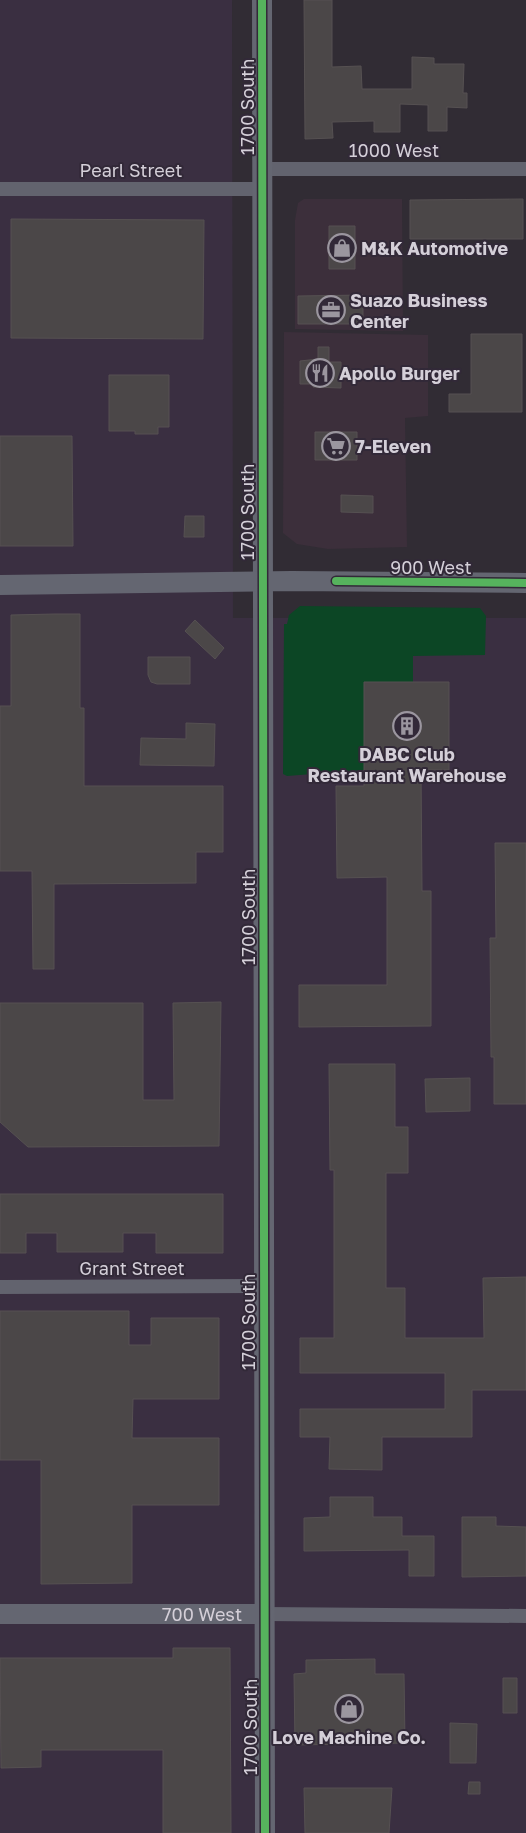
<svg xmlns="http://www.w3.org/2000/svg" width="526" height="1833" viewBox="0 0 526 1833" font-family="'Golos Text',sans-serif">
	<rect width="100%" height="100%" fill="#312c34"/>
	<path fill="#3c2f3b" d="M304 199H402L403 331 295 329V220L298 203Z
		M284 332 428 335V416L405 418 407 547 328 549 297 544 283 533Z"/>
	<path fill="#3a2f41" d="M0 0H232L233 618H526V1833H0Z"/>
	<path fill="#0c4625" d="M300 606 480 608 486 616 485 655 413 656V682L364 770 287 776 283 774 284 624H287L289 615Z"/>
	<path fill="#4b4748" stroke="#565152" d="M304 0H332V67L361 66 362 89H412V57L434 58V64H464L463 93H467V108L447 107V131H428V105L400 104V132H374V121L332 122 333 138 305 139Z
		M523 199V239H410V200Z
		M11 219 204 220 203 339 11 338Z
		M329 226H355V269H329Z
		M363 295V324H298V296Z
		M471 334H522V412H449V394H471Z
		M318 347H329V362H341V388L313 387V384H300V361L318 359Z
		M109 375H169V427H158V434H135V431H109Z
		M315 432H357V460H315Z
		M0 436H72L73 546H0Z
		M341 495 373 496V513L341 512Z
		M185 516H204V537H184Z
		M55 614H80V708H84V786H223V852H196V883L54 884V969H33L32 871H0V706H11V615Z
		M195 620 224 648 215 659 185 631Z
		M148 657H190V684H157L151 682 148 675Z
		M364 682H449V770H421L422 891H431V1026L299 1027V985H387V877L337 878 336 786H364Z
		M186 723 215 724 214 766 140 765 141 738 186 739Z
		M495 843H526V1104H494V1057H491L490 938H496Z
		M221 1002 219 1146 28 1147 0 1122V1003H143V1100H174L173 1003Z
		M329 1064H395V1127H408V1173H386V1288H405V1338H484L483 1278 526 1277V1390H472V1437H382V1470L329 1469 330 1437H300V1409H445V1373H300V1338H334V1170H330Z
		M470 1078V1111L426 1112 425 1079Z
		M0 1194H223V1253H156V1233H123V1252H57V1233H26V1253H0Z
		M0 1311H129V1345H151V1318H219V1399H133L132 1438H219V1505H132V1583L41 1584V1460H0Z
		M330 1497H373V1517H402V1536H434V1576H409V1550L304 1551V1518L330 1517Z
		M462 1517H496V1526L526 1527V1576L462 1577Z
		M173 1648H230L231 1833H163V1750H41V1767L1 1768 0 1658H173Z
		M375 1659V1674H404L405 1743 295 1745 294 1674 306 1673V1660Z
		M503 1678H517V1713H503Z
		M450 1723 477 1724 476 1763H450Z
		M469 1782H480V1794H468Z
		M304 1788H392L389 1833H305Z"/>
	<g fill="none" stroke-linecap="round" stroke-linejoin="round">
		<path stroke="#62636e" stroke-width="14" d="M262 169H526
			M0 189H262
			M0 1287 263 1286
			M264 1614 526 1616"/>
		<g stroke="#646671" stroke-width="20">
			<path d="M262 0 265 1833"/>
			<path d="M0 585 292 581 526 583"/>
			<path id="s1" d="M0 1614H264"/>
		</g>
		<defs>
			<path id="cycleway" d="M262 0 265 1833
				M336 581 526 583"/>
		</defs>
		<use href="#cycleway" stroke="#322938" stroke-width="11"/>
		<use href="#cycleway" stroke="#56b35d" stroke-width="8"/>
	</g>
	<defs>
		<symbol id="shop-ring" viewBox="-11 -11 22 22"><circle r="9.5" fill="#322938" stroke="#9b969f" stroke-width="1.5"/><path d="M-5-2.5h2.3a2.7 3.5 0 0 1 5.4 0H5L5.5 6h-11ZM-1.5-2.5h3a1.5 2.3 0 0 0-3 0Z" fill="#9b969f"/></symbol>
		<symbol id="office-ring" viewBox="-11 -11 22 22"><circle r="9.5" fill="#322938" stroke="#9b969f" stroke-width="1.5"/><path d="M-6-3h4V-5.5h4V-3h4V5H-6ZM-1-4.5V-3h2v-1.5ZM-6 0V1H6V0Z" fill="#9b969f"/></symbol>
		<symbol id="restaurant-ring" viewBox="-11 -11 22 22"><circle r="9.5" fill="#322938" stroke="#9b969f" stroke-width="1.5"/><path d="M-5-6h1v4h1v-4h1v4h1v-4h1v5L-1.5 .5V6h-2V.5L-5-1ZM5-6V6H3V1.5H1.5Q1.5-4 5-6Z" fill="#9b969f"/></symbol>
		<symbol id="supermarket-ring" viewBox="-11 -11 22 22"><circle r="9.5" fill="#322938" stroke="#9b969f" stroke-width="1.5"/><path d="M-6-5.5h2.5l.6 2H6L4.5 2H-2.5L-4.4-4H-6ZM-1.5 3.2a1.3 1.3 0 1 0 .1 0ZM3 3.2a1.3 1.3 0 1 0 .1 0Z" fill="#9b969f"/></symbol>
		<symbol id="building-ring" viewBox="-11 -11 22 22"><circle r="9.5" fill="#322938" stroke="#9b969f" stroke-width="1.5"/><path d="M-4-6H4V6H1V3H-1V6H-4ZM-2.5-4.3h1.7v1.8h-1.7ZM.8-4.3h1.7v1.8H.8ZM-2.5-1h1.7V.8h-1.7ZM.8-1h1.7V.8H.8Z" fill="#9b969f"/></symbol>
	</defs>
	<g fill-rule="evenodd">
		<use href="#shop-ring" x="326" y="232" width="32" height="32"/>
		<use href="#office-ring" x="315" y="294" width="32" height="32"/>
		<use href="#restaurant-ring" x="304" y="357" width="32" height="32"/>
		<use href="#supermarket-ring" x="320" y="430" width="32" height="32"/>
		<use href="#building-ring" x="391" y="710" width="32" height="32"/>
		<use href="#shop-ring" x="333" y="1693" width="32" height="32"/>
	</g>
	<g text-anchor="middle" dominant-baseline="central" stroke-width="4" stroke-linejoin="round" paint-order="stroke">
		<g font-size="18" fill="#d4cfd8" stroke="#322938">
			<text transform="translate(247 107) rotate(-90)">1700 South</text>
			<text x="394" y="150">1000 West</text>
			<text x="131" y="170">Pearl Street</text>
			<text transform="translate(247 512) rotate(-90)">1700 South</text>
			<text x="431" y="567">900 West</text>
			<text transform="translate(248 917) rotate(-90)">1700 South</text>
			<text x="132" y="1268">Grant Street</text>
			<text transform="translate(248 1322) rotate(-90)">1700 South</text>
			<text stroke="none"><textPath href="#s1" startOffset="202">700 West</textPath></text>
			<text transform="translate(250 1727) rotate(-90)">1700 South</text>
		</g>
		<g font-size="18" font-weight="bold" fill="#d4cfd8" stroke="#322938" text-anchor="start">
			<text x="361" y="248">M&amp;K Automotive</text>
			<text x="350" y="300">Suazo Business<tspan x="350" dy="21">Center</tspan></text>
			<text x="339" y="373">Apollo Burger</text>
			<text x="355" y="446">7-Eleven</text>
			<text x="407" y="754" text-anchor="middle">DABC Club<tspan x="407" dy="21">Restaurant Warehouse</tspan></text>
			<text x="349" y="1737" text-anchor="middle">Love Machine Co.</text>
		</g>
	</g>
</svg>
